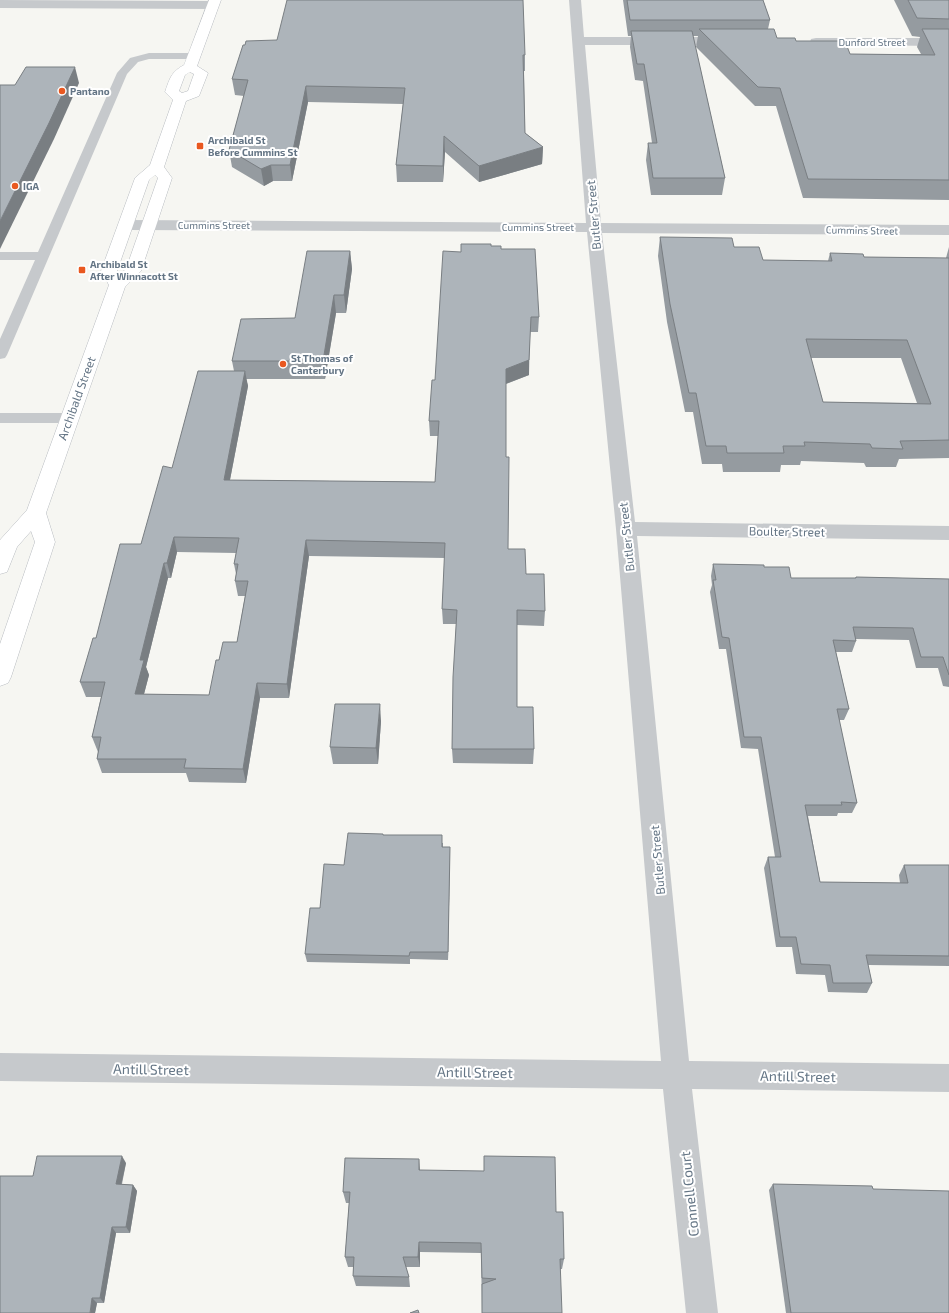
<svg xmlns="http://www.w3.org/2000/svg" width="949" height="1313" viewBox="0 0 949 1313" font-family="'Exo 2',sans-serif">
	<rect width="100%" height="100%" fill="#f6f6f2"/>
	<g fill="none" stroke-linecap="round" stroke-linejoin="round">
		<g stroke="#b8bcc1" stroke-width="1">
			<path id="secondary" d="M 209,0 L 221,0 L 197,66 L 208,73 L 199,96 L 186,101 L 164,167 L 172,178 L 141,271 L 125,287 L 46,513 L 55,542 L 11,677 L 8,683 L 0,686 L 0,644 L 35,542 L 31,531 L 17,547 L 7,572 L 0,574 L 0,540 L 27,510 L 109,285 L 101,271 L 135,178 L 150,165 L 173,100 L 165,92 C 170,78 171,72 184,65 ZM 190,72 L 194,74 L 188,91 L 182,93 L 179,91 L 185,75 ZM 155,175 L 158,178 L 126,269 L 119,275 L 117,271 L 149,180 Z"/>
		</g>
		<g fill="#c6c9cc" fill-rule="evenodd">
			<polygon points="149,53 194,53 199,56 194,59 149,59 138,62 127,74 7,355 5,358 0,359 0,339 35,260 0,260 0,252 38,252 117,73 130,58"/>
			<polygon points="0,413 69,413 74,415 77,418 74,421 69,423 0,423"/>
		</g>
		<g fill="#c6c9cc" fill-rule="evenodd">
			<polygon points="0,0 213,1 217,2 219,5 217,8 213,9 0,8"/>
			<polygon points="569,0 581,0 584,37 727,37 732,38 733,41 732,44 727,45 585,45 601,223 949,225 949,235 602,233 635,522 949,526 949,540 637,536 689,1061 949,1064 949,1092 692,1089 718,1313 686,1313 663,1089 0,1081 0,1053 661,1061 616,529 587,232 127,230 122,228 119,225 122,222 127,220 586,223"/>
			<polygon points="816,38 949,38 949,46 811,45 810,42 811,39"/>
		</g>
		<use href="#secondary" fill="#fff" fill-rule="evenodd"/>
	</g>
	<g fill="#959ba0" fill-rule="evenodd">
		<polygon points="623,0 763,0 770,20 768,29 777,38 796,41 850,54 921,54 917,47 920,37 912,36 894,0 949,0 949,200 803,198 776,106 755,106 696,47 698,36 693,36 725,178 722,195 651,195 646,160 648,143 652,143 643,81 635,80 630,47 631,36 628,36"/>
		<polygon points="525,55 525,71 524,71 525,133 543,147 542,164 479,182 445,152 443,182 397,182 396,165 403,104 308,102 292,181 273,181 264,186 232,167 229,150 244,96 235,95 232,79"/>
		<path d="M 660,237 L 734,247 L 763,260 L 828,261 L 830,253 L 864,257 L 946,258 L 949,247 L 949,458 L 899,459 L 896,467 L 866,467 L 864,463 L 801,461 L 800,465 L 781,465 L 780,472 L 723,472 L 722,464 L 702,464 L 693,412 L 685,412 L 667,322 L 658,256 ZM 811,358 L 901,358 L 917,403 L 823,402 Z"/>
		<path d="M 491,246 L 501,249 L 539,317 L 538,332 L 530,332 L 529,375 L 506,384 L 506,457 L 508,549 L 526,574 L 545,611 L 544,626 L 517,625 L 517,707 L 534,749 L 533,764 L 453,763 L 452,749 L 456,624 L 443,624 L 442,609 L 445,558 L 309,556 L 289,698 L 260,698 L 246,783 L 189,782 L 186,773 L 102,773 L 97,759 L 98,752 L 92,737 L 101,697 L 86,697 L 80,682 L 96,638 L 141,544 L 172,468 L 234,371 L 232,361 L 295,318 L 350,251 L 352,269 L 346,313 L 336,313 L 325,379 L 246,379 L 248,386 L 230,480 L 435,482 L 438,436 L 430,436 L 429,421 L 435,380 L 461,252 ZM 177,552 L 236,553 L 234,564 L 236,574 L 235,581 L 238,596 L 245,596 L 237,642 L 219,660 L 209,695 L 144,694 L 149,675 L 146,667 L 168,578 L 171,578 Z"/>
		<polygon points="713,564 764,567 791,578 855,578 856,577 949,579 949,687 943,686 938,668 916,668 909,640 856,639 856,641 852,652 836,652 849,709 844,720 839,720 857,803 852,813 838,813 837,816 808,816 820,882 900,883 899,875 904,865 949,865 949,968 949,966 868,965 872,983 867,993 828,992 825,975 796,974 792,947 776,947 764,868 768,857 775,857 758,749 741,748 726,649 719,649 710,592 712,585 711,576"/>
		<polygon points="381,721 378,764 333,764 330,747"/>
		<polygon points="383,835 443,843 443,847 450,847 448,960 410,959 410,964 307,962 305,954 344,865"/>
		<polygon points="126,1163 122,1184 133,1185 137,1191 130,1233 116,1233 104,1303 97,1303 95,1313 33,1176"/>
		<polygon points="420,1170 556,1212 564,1259 562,1269 560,1269 482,1313 481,1253 420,1252 420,1267 406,1267 409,1277 410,1287 356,1286 353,1276 353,1267 348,1267 345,1257 349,1203 346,1203 343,1192"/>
		<polygon points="773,1184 873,1189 949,1313 786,1313 769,1190"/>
	</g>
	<g fill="#797e82">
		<polygon points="75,67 79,83 54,139 0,249 0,221"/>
		<polygon points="306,86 308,102 292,181 290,165"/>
		<polygon points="444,136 445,152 443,182 443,166"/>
		<polygon points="543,147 542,164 479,182 479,166"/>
		<polygon points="271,165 273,181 264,186 261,169"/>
		<polygon points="350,251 352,269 346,313 344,295"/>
		<polygon points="334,295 336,313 325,379 323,361"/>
		<polygon points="529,360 529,375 505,384 506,369"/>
		<polygon points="245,371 248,386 227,495 224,480"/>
		<polygon points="174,537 177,552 171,578 167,563"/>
		<polygon points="306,540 309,556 289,698 287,684"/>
		<polygon points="164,563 168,578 146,667 149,675 140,709 135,694 140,660"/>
		<polygon points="257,683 260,698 246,783 243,769"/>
		<polygon points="380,704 381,721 378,764 376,748"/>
		<polygon points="450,847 450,855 448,960 448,952"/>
		<polygon points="122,1156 126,1163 120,1190 116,1184"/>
		<polygon points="419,1159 420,1171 419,1170"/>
		<polygon points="133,1185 137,1191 130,1233 126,1227"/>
		<polygon points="112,1227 116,1233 104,1303 100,1298"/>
		<polygon points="419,1242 420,1252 420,1267 418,1257"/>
		<polygon points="92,1298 97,1303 95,1313 90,1313"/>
	</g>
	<g fill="#adb4ba" stroke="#797e82" fill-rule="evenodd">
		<polygon points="287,0 523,0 525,55 523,55 525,133 543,147 479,166 444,136 443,166 396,165 405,88 306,86 290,165 271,165 261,169 229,150 248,80 232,79 243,45 245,45 246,41 277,40"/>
		<polygon points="627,0 763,0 770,20 630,20"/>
		<polygon points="908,0 949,0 949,19 917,18"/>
		<polygon points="699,29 774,29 777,38 795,38 796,41 845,41 850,54 935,55 922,29 949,29 949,180 808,179 780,88 758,87"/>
		<polygon points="631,31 692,31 725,178 653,178 648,143 657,143 644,64 637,64"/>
		<polygon points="26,67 75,67 49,123 0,221 0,85 15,85"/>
		<path d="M 660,237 L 732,238 L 734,247 L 759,247 L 763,260 L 832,261 L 830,253 L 863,254 L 864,257 L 949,258 L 949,440 L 900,441 L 903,449 L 872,448 L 870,444 L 804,442 L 805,446 L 783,446 L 784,453 L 727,453 L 726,446 L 706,446 L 696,393 L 689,393 L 670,304 ZM 806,339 L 907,340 L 931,404 L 823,402 Z"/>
		<path d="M 461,244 L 491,244 L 491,246 L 501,246 L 501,249 L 535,249 L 539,317 L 531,317 L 529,360 L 506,369 L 506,457 L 509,457 L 508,549 L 525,549 L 526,574 L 544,574 L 545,611 L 517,610 L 517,707 L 533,707 L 534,749 L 452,749 L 453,677 L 457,610 L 442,609 L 445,543 L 306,540 L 287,684 L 257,683 L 243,769 L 184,768 L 186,759 L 97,759 L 101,737 L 92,737 L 105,682 L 80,682 L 93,638 L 96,638 L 120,544 L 141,544 L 163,466 L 172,468 L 198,371 L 245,371 L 224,480 L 435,482 L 439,421 L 429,421 L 432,380 L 435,380 L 443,251 L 461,252 ZM 174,537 L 239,538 L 234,564 L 238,564 L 235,581 L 248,581 L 237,642 L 223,642 L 219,660 L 216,660 L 209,695 L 135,694 L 144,660 L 140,660 L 164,563 L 167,563 Z"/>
		<polygon points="307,251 350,251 344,295 334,295 323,361 232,361 241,319 295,318"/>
		<polygon points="713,564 764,565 764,567 789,567 791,578 856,578 856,577 949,579 949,675 943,657 921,657 913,628 853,627 856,641 833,640 849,709 837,709 857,803 841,802 842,805 805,805 820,882 908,883 904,865 949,865 949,956 866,955 872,983 833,983 830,965 801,964 796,937 780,937 768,857 781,857 761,737 744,737 729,638 722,637 713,580 716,580"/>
		<polygon points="335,704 380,704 376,748 330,747"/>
		<polygon points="348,833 383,834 383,835 442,835 442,847 450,847 448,952 410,952 409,956 305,954 310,908 320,908 324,864 344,865"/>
		<polygon points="37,1156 122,1156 116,1184 133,1185 126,1227 112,1227 100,1298 92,1298 90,1313 0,1313 0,1176 33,1176"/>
		<polygon points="484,1156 555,1157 556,1212 563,1212 564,1259 560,1259 562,1313 482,1313 482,1284 496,1279 482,1278 481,1243 419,1242 418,1257 403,1257 409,1277 353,1276 354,1257 345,1257 350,1192 343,1192 345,1158 419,1159 419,1170 484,1171"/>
		<polygon points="773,1184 872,1186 873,1189 949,1191 949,1313 791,1313"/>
		<polygon points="418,1310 419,1313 410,1313"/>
	</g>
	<g fill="#e95820" stroke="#fff" stroke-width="1.5">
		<circle cx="62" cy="91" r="4"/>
		<rect x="196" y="142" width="8" height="8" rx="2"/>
		<circle cx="15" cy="186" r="4"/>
		<rect x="78" y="266" width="8" height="8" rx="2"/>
		<circle cx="283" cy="364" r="4"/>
	</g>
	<g text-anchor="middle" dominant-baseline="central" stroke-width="4" stroke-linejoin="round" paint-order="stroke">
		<g font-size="10" fill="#647585" stroke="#fff">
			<text x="872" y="42">Dunford Street</text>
			<text x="214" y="225">Cummins Street</text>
			<text x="538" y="227">Cummins Street</text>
			<text transform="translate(862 230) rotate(1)">Cummins Street</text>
		</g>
		<g font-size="10" font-weight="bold" fill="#647585" stroke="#fff" text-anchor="start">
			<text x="70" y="91">Pantano</text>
			<text x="208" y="140">Archibald St<tspan x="208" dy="12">Before Cummins St</tspan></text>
			<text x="23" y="186">IGA</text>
			<text x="90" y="264">Archibald St<tspan x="90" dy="12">After Winnacott St</tspan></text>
			<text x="291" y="358">St Thomas of<tspan x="291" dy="12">Canterbury</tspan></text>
		</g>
		<g font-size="12" fill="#647585" stroke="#fff">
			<text transform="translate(593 215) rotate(-95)">Butler Street</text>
			<text transform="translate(76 398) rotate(-70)">Archibald Street</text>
			<text transform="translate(787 531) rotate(1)">Boulter Street</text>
			<text transform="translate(626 537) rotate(-96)">Butler Street</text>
			<text transform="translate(657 860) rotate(-95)">Butler Street</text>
		</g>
		<g font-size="14" fill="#647585" stroke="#fff">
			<text transform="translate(151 1069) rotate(1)">Antill Street</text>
			<text transform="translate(475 1072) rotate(1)">Antill Street</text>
			<text transform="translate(798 1076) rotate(1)">Antill Street</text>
			<text transform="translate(689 1194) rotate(-96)">Connell Court</text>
		</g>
	</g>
</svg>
